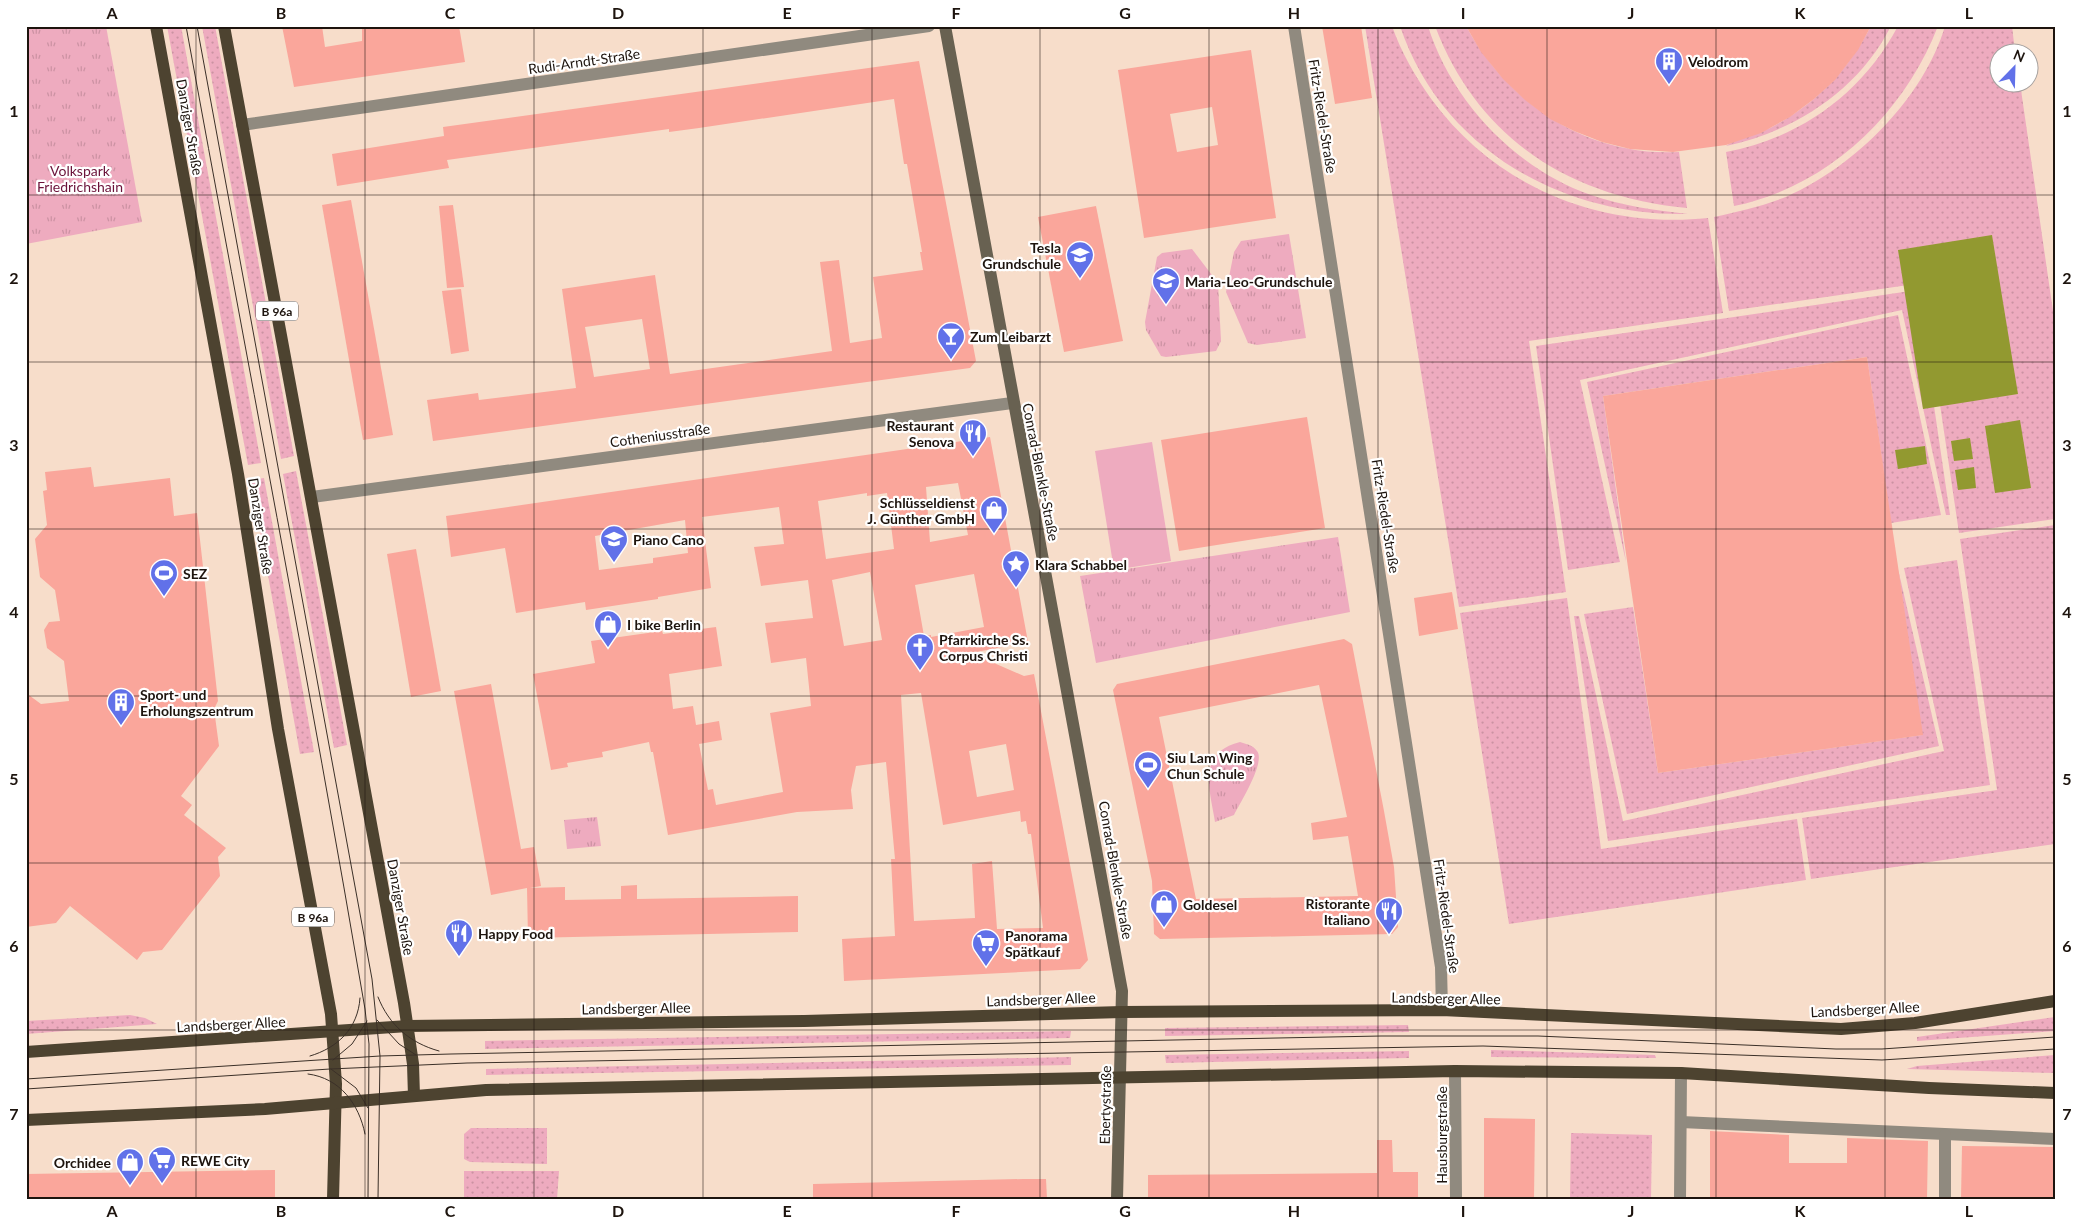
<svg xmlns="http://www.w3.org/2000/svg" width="2081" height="1225" viewBox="0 0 2081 1225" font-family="Lato,sans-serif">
	<defs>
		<pattern id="grass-dots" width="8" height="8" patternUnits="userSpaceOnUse" patternTransform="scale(1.25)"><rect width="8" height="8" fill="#eeabbf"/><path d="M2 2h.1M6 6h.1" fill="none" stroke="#cc92a3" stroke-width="1.8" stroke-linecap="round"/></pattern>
		<pattern id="park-tufts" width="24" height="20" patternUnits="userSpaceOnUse" patternTransform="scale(1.25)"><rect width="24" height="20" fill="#eeabbf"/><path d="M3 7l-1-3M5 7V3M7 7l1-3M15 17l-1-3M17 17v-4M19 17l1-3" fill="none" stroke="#cc92a3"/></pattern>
	</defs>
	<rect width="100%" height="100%" fill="#f7ddca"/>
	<g fill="url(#grass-dots)">
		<polygon points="167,26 181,26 261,463 248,465"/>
		<polygon points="202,26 215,26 294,456 281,459"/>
		<path d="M 1365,26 L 1392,26 C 1401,52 1416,78 1432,100 C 1497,188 1601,229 1708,218 L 1723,313 L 1529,341 L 1566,592 L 1459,607 Z"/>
		<path d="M 1400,26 L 1428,26 C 1451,101 1517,170 1591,195 C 1622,206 1655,210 1688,214 C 1563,217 1441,149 1400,26 Z"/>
		<path d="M 1435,26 L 1466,26 C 1508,104 1588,157 1679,152 L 1687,208 C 1570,197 1478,139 1435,26 Z"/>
		<path d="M 1871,26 L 1891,26 C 1858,91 1795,131 1726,146 C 1734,139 1760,133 1772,127 C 1816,104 1848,70 1871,26 Z"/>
		<path d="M 1898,26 L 1938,26 C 1904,114 1828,187 1734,206 L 1726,152 C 1800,138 1862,94 1898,26 Z"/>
		<path d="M 1945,26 L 2012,26 L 2015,52 L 1998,52 L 1998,82 L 2020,83 L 2055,325 L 2055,519 L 1959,533 L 1922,283 L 1729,311 L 1714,217 C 1739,211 1764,206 1788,196 C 1855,166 1924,98 1945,26 Z"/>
		<polygon points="1917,290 1950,515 1946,515 1902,310 1580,380 1620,562 1568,570 1536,346"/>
		<polygon points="1898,315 1941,515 1891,523 1867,357 1603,396 1626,562 1587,382"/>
		<polygon points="296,471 347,745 334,748 283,474"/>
		<polygon points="264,478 314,752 300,754 251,480"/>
		<polygon points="2055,525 2055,844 1811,879 1802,818 1997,790 1960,539"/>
		<polygon points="1957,560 1990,785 1608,841 1574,616 1579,616 1623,821 1944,751 1904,568"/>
		<polygon points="1898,569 1939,746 1627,814 1584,614 1633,607 1658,773 1922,735"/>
		<polygon points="1567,598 1601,849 1797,819 1806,880 1509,924 1460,613"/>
		<polygon points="130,1015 145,1018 157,1024 26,1034 26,1021"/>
		<polygon points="2055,1017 2055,1031 1917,1041 1917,1037"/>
		<polygon points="1408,1025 1409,1032 1165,1036 1165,1028"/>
		<polygon points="1071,1031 1070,1038 485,1049 485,1041"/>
		<polygon points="1491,1050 1655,1055 1656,1058 1491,1057"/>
		<polygon points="1409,1051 1409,1058 1166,1063 1165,1055"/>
		<polygon points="2055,1055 2055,1073 1907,1069 1917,1066"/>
		<polygon points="1071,1057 1071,1065 486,1075 486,1069"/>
		<polygon points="471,1128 547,1128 547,1164 470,1162 464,1159 464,1134"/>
		<polygon points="1571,1133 1652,1135 1651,1199 1570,1199"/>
		<polygon points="464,1171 559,1171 557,1199 464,1199"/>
	</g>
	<g fill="url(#park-tufts)">
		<polygon points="26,26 106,26 142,222 26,244"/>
		<polygon points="1289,234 1306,338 1257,345 1248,343 1226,292 1234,252 1241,241"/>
		<polygon points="1192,249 1218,283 1221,341 1216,351 1166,357 1161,356 1146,330 1145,322 1157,257 1162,253"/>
		<polygon points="1338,537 1350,612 1096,663 1080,576"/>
		<path d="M 1240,742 C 1246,744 1253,745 1257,751 C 1266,762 1240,803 1234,815 L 1215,822 C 1210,790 1196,753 1240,742 Z"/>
		<polygon points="597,817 601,846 567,849 564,820"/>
	</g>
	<polygon fill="#eeabbf" points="1152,442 1171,561 1114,570 1095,451"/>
	<g fill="#929930">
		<polygon points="1992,235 2018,394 1923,409 1898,250"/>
		<polygon points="2020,420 2031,488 1995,493 1985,426"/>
		<polygon points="1970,438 1973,459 1954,461 1951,441"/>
		<polygon points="1925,446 1927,464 1898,469 1895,450"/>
		<polygon points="1974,467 1976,488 1958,490 1955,470"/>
	</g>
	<g fill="#faa69b" fill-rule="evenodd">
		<polygon points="282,26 322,26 325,47 362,41 362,26 459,26 465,62 294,87"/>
		<polygon points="1322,26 1361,26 1372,98 1335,104"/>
		<polygon points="1466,26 1871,26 1858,50 1835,80 1814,99 1790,117 1761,133 1726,145 1673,152 1630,149 1602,142 1574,131 1550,119 1525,100 1503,79 1481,52"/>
		<path d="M 1251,50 L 1276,218 L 1144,238 L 1118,70 ZM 1212,107 L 1218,145 L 1177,152 L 1170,114 Z"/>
		<path d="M 919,61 L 976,361 L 970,368 L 433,441 L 427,400 L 478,393 L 479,400 L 576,388 L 562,289 L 655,275 L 670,374 L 832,351 L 820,262 L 839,260 L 850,343 L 882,338 L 873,277 L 923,270 L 920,252 L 922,252 L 907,164 L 904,164 L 894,99 L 699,128 L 669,132 L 669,129 L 447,160 L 449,168 L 337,186 L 332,154 L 444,136 L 443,127 ZM 642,319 L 650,369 L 594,377 L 585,327 Z"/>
		<polygon points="351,200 393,435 363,440 322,205"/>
		<polygon points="453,205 464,287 447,288 439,206"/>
		<polygon points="1096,206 1123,341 1064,352 1038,217"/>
		<polygon points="461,289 469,351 451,354 442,291"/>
		<polygon points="1867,357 1923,735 1658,773 1603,396"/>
		<polygon points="1307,417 1325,528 1179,551 1161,440"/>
		<path d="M 990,437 L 1028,642 L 971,653 L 1024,676 L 1034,674 L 1088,960 L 1080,969 L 844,981 L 842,939 L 895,936 L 891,859 L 895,859 L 886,762 L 856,766 L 851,790 L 853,809 L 797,812 L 668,835 L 653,752 L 651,752 L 649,742 L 602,752 L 603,757 L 567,763 L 568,767 L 551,770 L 533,674 L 595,663 L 591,641 L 662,631 L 663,634 L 716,627 L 722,666 L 669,674 L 673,709 L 693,706 L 696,725 L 719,721 L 722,740 L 699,744 L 708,790 L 713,789 L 716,805 L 783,792 L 770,713 L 811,706 L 806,658 L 771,663 L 765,623 L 813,618 L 808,580 L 761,586 L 754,547 L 784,544 L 779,507 L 702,517 L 711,588 L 658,597 L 658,599 L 586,610 L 585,602 L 516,613 L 505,548 L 451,557 L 446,516 ZM 958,483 L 968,535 L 930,542 L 926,487 ZM 867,493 L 867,496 L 887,493 L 894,549 L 826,559 L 818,501 ZM 685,520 L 688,553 L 653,558 L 653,563 L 599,570 L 595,536 ZM 870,572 L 882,640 L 844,646 L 832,580 ZM 974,574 L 984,627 L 931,637 L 931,635 L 924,636 L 915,585 ZM 921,693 L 943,825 L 1020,811 L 1021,822 L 1026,821 L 1028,834 L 1031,834 L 1043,928 L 997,929 L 992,861 L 972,864 L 975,918 L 914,921 L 901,695 ZM 1006,744 L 1014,790 L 977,797 L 969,751 Z"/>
		<polygon points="91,467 94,487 170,478 174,516 197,513 218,701 214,709 219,746 181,796 192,805 184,815 226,848 218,857 220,876 162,950 143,952 137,960 70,906 56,923 26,927 26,693 41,704 69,701 64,661 47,648 44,630 49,622 60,621 55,590 40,577 35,539 47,525 43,491 47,490 45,472"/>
		<polygon points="416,549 441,691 411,697 387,554"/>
		<polygon points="1452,592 1458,629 1419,636 1414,598"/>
		<path d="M 1344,639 L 1352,644 L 1384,811 L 1394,867 L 1398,927 L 1392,934 L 1160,939 L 1154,934 L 1152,881 L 1113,690 L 1117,684 ZM 1319,685 L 1347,817 L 1311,823 L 1313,840 L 1348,836 L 1358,896 L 1196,899 L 1159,717 Z"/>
		<polygon points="491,684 521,849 534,847 541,886 530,888 565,887 565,900 621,899 621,886 637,885 637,899 798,896 798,932 528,938 527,888 491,895 454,691"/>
		<polygon points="1484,1118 1535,1119 1534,1199 1484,1199"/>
		<polygon points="1710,1131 1789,1135 1789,1163 1847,1163 1847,1138 1928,1141 1927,1199 1710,1199"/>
		<polygon points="1377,1140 1392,1140 1393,1172 1418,1172 1418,1199 1148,1199 1148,1175 1377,1173"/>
		<polygon points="1962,1146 2055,1147 2055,1199 1961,1199"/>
		<polygon points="275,1170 275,1199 26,1199 26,1174"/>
		<polygon points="1023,1179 1046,1179 1047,1199 813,1199 813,1184"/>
	</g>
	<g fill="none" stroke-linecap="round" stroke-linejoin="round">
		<g stroke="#908a7f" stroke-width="12">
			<polyline points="1294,26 1441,967 1442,1010"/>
			<polyline points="242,125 929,26"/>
			<polyline points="312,497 1012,403"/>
			<polyline points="1455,1071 1456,1199"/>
			<polyline points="1681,1122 2055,1139"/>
			<polyline points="1680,1199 1681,1073"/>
			<polyline points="1945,1199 1945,1135"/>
		</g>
		<polyline stroke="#686151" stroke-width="12" points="945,26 1122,991 1117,1199"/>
		<g stroke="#4d4330" stroke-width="12">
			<polyline points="156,26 238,474 278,729 331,1014 336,1084 333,1199"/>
			<polyline points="224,26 404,1003 413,1064 414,1096"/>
			<polyline points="26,1052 408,1026 804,1021 1122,1012 1442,1010 1841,1029 1915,1023 2055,1001"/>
			<polyline points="26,1120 265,1109 486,1090 1455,1071 1681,1073 1929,1088 2055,1093"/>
		</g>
		<g stroke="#3b3028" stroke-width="1">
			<path d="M 186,26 C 246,354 309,681 365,1009 L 369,1044 L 368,1199"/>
			<polyline points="197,26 372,979 380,1056 378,1199"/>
			<path d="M 378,997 C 389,1025 410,1043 439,1051"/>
			<polyline points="377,1020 399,1044 416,1055"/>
			<path d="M 310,1056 C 337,1048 358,1029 360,998"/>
			<polyline points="333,1060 352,1044 367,1021"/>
			<polyline points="331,1069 356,1088 368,1108"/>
			<path d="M 308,1074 C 340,1078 359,1104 365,1134"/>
			<polyline points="26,1079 380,1056 451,1054 1381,1036 1538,1036 1836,1049 1882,1049 2055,1037"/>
			<polyline points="26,1089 330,1069 467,1063 1483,1046 1882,1060 2055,1049"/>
		</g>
	</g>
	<path fill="none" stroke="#1d140e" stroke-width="1" stroke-opacity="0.55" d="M 196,26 L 196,1199M 365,26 L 365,1199M 534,26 L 534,1199M 703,26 L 703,1199M 872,26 L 872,1199M 1040,26 L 1040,1199M 1209,26 L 1209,1199M 1378,26 L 1378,1199M 1547,26 L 1547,1199M 1716,26 L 1716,1199M 1885,26 L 1885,1199M 26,195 L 2055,195M 26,362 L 2055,362M 26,529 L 2055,529M 26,696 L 2055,696M 26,863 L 2055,863M 26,1030 L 2055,1030"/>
	<defs>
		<g id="building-pin" transform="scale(1.4375)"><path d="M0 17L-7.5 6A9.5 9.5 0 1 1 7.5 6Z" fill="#6171e9" stroke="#fff"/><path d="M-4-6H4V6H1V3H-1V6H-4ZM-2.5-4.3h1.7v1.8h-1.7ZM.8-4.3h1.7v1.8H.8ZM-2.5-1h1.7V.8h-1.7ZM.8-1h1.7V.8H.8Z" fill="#fff"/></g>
		<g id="school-pin" transform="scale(1.4375)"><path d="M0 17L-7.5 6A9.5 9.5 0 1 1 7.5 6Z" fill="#6171e9" stroke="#fff"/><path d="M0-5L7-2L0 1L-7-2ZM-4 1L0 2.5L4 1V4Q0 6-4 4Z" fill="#fff"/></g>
		<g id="bar-pin" transform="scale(1.4375)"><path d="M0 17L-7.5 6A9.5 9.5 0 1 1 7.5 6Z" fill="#6171e9" stroke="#fff"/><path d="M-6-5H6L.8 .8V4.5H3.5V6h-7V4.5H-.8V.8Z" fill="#fff"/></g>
		<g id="restaurant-pin" transform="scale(1.4375)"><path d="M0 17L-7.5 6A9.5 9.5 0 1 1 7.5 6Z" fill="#6171e9" stroke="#fff"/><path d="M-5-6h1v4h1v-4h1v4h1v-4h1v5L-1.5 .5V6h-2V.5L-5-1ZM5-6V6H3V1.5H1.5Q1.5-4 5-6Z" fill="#fff"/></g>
		<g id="shop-pin" transform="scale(1.4375)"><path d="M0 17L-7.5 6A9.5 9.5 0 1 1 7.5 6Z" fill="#6171e9" stroke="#fff"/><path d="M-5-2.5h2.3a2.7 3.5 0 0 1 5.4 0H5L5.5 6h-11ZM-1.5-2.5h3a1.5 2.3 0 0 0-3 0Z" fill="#fff"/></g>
		<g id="sight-pin" transform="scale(1.4375)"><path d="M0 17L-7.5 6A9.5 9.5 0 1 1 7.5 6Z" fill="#6171e9" stroke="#fff"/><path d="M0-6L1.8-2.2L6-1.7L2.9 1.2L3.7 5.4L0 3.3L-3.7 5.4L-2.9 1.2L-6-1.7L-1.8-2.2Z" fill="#fff"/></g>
		<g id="stadium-pin" transform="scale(1.4375)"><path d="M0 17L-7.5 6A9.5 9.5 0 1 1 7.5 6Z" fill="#6171e9" stroke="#fff"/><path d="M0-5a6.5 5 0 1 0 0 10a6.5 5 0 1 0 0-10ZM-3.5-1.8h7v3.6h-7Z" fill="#fff"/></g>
		<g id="church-pin" transform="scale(1.4375)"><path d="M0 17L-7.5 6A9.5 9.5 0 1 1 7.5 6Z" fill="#6171e9" stroke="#fff"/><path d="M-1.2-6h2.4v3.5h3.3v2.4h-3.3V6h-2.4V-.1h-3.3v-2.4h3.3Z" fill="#fff"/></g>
		<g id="supermarket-pin" transform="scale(1.4375)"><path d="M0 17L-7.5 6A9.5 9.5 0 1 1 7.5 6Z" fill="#6171e9" stroke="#fff"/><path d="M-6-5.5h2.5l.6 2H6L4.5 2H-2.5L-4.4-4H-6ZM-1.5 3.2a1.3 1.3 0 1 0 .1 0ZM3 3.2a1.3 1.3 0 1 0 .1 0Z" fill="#fff"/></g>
	</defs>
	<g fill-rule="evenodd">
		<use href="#building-pin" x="1669" y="61"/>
		<use href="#school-pin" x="1080" y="255"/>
		<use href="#school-pin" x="1166" y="281"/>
		<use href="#bar-pin" x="951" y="336"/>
		<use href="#restaurant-pin" x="973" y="433"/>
		<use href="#shop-pin" x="994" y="510"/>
		<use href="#school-pin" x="614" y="539"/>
		<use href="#sight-pin" x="1016" y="564"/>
		<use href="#stadium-pin" x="164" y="573"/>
		<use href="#shop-pin" x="608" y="624"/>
		<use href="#church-pin" x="920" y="647"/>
		<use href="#building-pin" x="121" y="702"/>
		<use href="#stadium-pin" x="1148" y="765"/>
		<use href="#shop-pin" x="1164" y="904"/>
		<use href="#restaurant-pin" x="1389" y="911"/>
		<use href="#restaurant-pin" x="459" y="933"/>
		<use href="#supermarket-pin" x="986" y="943"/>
		<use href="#supermarket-pin" x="162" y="1160"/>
		<use href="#shop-pin" x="130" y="1162"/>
	</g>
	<g text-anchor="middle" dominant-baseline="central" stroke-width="4.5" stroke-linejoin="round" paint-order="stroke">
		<g fill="#fff" stroke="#615a56" stroke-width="1">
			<rect x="256" y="301.5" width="42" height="19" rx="4"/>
			<rect x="292" y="907.5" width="42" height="19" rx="4"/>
		</g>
		<g font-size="12" font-weight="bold" fill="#1d140e">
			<text x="277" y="311">B 96a</text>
			<text x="313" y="917">B 96a</text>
		</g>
		<g font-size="14" fill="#1d140e" stroke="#fff">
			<text transform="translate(584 61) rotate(-8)">Rudi-Arndt-Straße</text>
			<text transform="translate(1323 116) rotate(81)">Fritz-Riedel-Straße</text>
			<text transform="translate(190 127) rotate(80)">Danziger Straße</text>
			<text transform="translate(660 435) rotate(-8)">Cotheniusstraße</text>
			<text transform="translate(1041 472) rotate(79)">Conrad-Blenkle-Straße</text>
			<text transform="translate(1386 516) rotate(81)">Fritz-Riedel-Straße</text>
			<text transform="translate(261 526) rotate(81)">Danziger Straße</text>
			<text transform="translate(1116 870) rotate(80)">Conrad-Blenkle-Straße</text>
			<text transform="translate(401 907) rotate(80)">Danziger Straße</text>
			<text transform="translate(1447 916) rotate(82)">Fritz-Riedel-Straße</text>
			<text transform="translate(1446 998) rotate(1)">Landsberger Allee</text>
			<text transform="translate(1041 999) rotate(-2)">Landsberger Allee</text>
			<text transform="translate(636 1008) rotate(-1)">Landsberger Allee</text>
			<text transform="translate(1865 1009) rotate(-3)">Landsberger Allee</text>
			<text transform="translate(231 1024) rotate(-3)">Landsberger Allee</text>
			<text transform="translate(1105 1105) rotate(-89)">Ebertystraße</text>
			<text transform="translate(1441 1135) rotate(-90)">Hausburgstraße</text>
		</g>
		<g font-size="14" font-weight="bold" fill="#1d140e" stroke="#fff" text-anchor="start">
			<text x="1688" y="61">Velodrom</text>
			<text x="1061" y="247" text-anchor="end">Tesla<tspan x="1061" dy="16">Grundschule</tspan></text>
			<text x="1185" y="281">Maria-Leo-Grundschule</text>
			<text x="970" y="336">Zum Leibarzt</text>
			<text x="954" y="425" text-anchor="end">Restaurant<tspan x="954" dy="16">Senova</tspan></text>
			<text x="975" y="502" text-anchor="end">Schlüsseldienst<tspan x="975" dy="16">J. Günther GmbH</tspan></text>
			<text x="633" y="539">Piano Cano</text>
			<text x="1035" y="564">Klara Schabbel</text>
			<text x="183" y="573">SEZ</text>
			<text x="627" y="624">I bike Berlin</text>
			<text x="939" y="639">Pfarrkirche Ss.<tspan x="939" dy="16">Corpus Christi</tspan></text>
			<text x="140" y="694">Sport- und<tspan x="140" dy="16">Erholungszentrum</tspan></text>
			<text x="1167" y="757">Siu Lam Wing<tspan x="1167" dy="16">Chun Schule</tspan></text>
			<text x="1370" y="903" text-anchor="end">Ristorante<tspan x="1370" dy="16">Italiano</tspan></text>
			<text x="1183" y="904">Goldesel</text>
			<text x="478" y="933">Happy Food</text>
			<text x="1005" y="935">Panorama<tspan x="1005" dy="16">Spätkauf</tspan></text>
			<text x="181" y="1160">REWE City</text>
			<text x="111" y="1162" text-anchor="end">Orchidee</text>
		</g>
		<g font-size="14" fill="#6b133a" stroke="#fff">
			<text x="80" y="170">Volkspark<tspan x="80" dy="16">Friedrichshain</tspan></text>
		</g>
	</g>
	<rect width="2081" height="1225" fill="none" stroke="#ffffff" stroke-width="55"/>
	<g transform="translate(2014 68) rotate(23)"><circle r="24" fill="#ffffff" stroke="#a5a19f"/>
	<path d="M0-4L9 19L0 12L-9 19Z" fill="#6171e9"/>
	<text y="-8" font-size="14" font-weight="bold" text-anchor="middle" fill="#1d140e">N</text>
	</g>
	<rect x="28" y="28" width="2026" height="1170" fill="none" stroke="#1d140e" stroke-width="2"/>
	<g font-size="16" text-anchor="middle" font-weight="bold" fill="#1d140e">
		<text x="112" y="19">A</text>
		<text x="281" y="19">B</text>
		<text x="450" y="19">C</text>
		<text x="618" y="19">D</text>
		<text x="787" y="19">E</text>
		<text x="956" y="19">F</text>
		<text x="1125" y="19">G</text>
		<text x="1294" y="19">H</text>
		<text x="1463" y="19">I</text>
		<text x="1631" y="19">J</text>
		<text x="1800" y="19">K</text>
		<text x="1969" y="19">L</text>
		<text x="14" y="117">1</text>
		<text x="2067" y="117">1</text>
		<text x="14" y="284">2</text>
		<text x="2067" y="284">2</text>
		<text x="14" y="451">3</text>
		<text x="2067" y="451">3</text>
		<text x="14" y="618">4</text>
		<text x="2067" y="618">4</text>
		<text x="14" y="785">5</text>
		<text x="2067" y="785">5</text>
		<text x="14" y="952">6</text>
		<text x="2067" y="952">6</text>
		<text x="14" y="1120">7</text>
		<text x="2067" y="1120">7</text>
		<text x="112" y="1217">A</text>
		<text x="281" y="1217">B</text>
		<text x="450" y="1217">C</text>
		<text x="618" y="1217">D</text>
		<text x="787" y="1217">E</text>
		<text x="956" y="1217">F</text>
		<text x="1125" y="1217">G</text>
		<text x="1294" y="1217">H</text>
		<text x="1463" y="1217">I</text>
		<text x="1631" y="1217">J</text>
		<text x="1800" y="1217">K</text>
		<text x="1969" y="1217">L</text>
	</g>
</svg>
